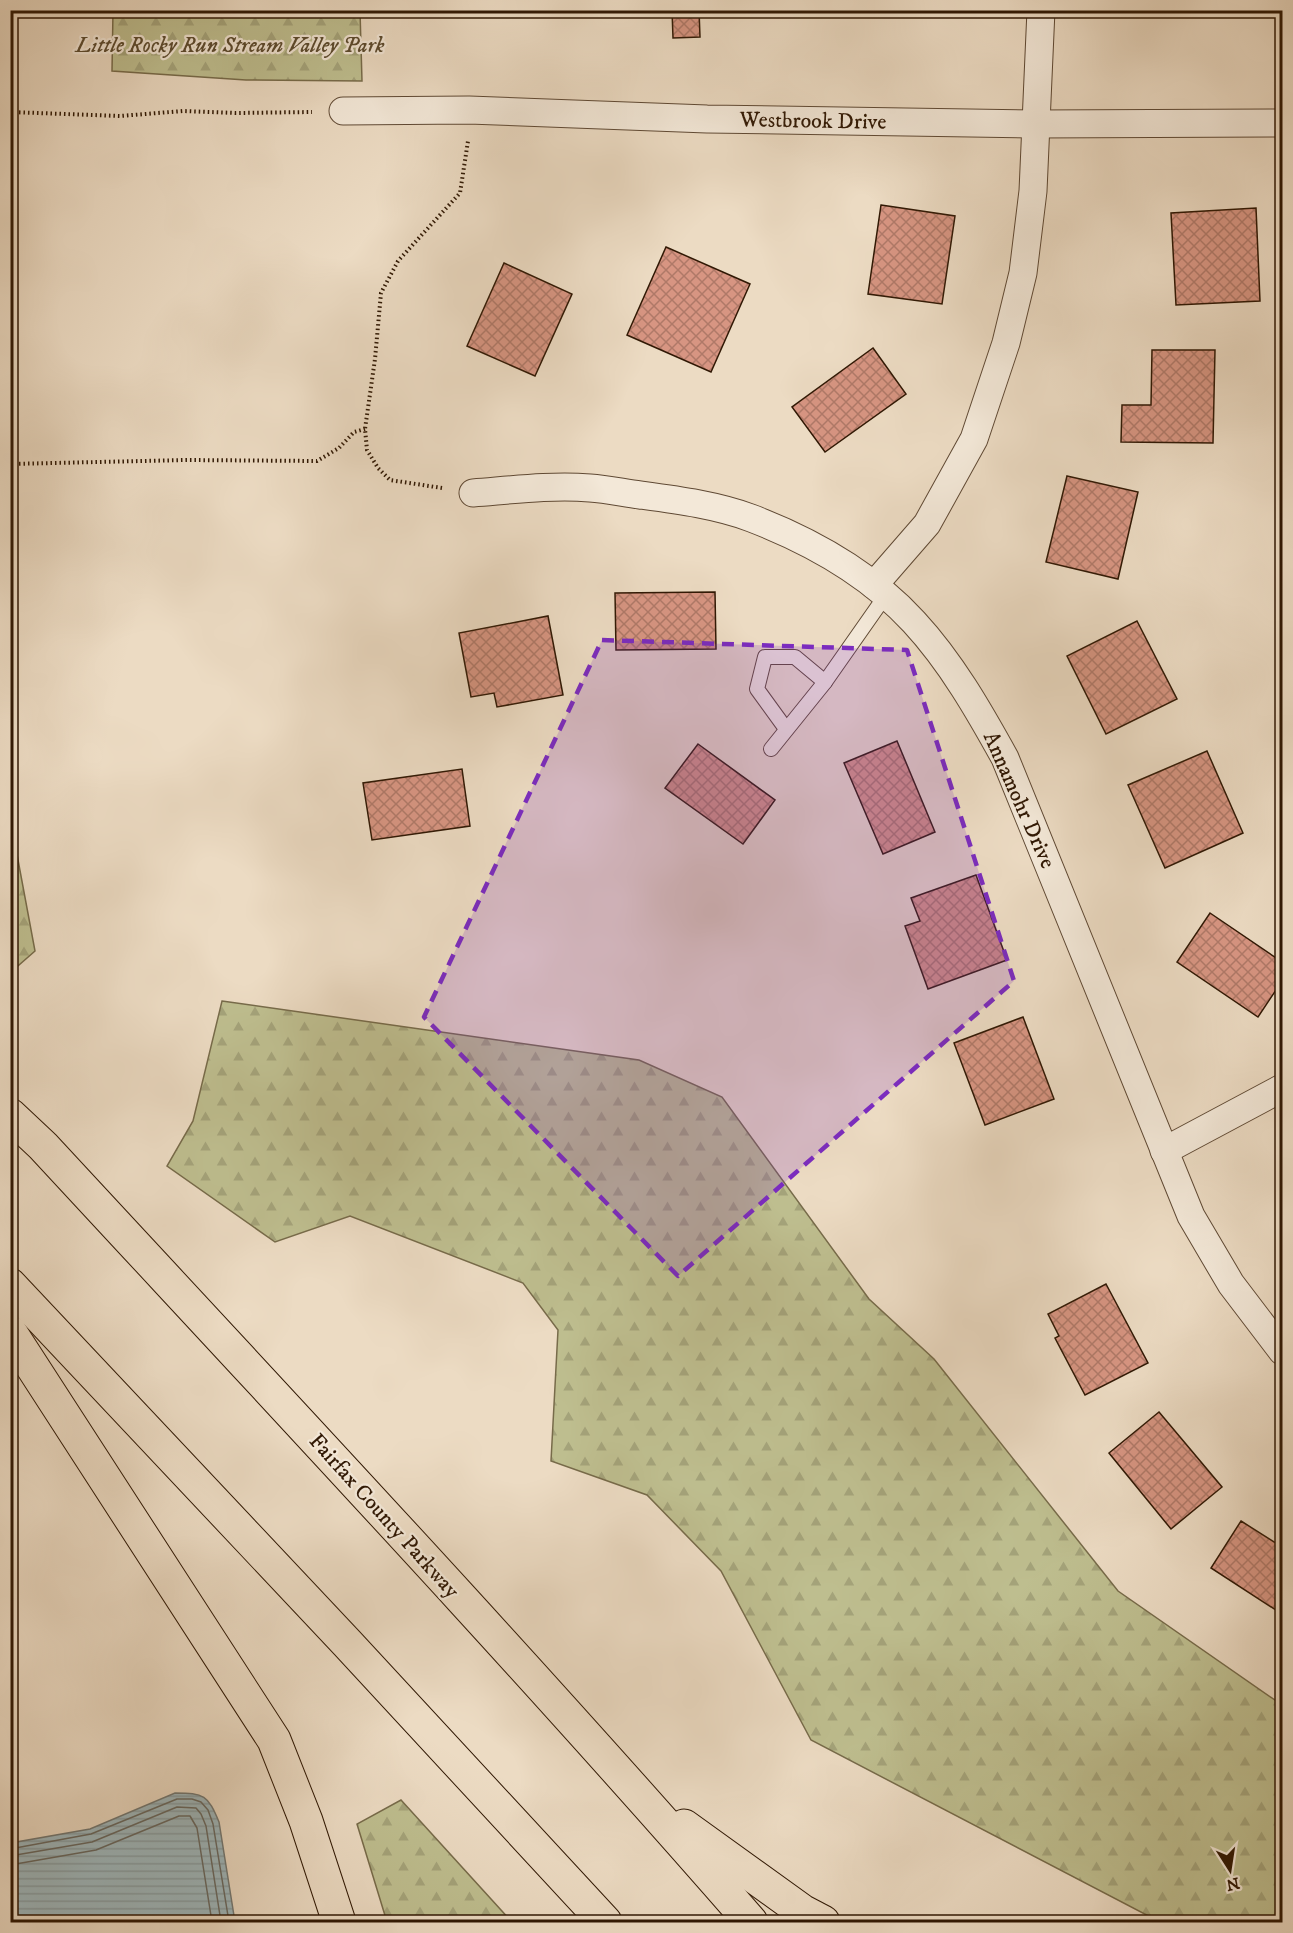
<svg xmlns="http://www.w3.org/2000/svg" width="1293" height="1933" viewBox="0 0 1293 1933" font-family="'IM FELL DW Pica',serif">
	<defs>
		<pattern id="forest-firs" width="22" height="20" patternUnits="userSpaceOnUse" patternTransform="scale(1.5)"><rect width="22" height="20" fill="#bebe8f"/><path d="M5 1l3.5 6h-7zM16 11l3.5 6h-7z" fill="#a4a37a"/></pattern>
		<pattern id="water-rules" width="6" height="5" patternUnits="userSpaceOnUse" patternTransform="scale(1.5)"><rect width="6" height="5" fill="#9eb8be"/><path d="M0 2.5h6" fill="none" stroke="#889da2"/></pattern>
		<pattern id="building-cross-hatch" width="8" height="8" patternUnits="userSpaceOnUse" patternTransform="scale(1.5)"><rect width="8" height="8" fill="#d79582"/><path d="M0 0l8 8M0 8l8-8" fill="none" stroke="#af7968"/></pattern>
	</defs>
	<rect width="100%" height="100%" fill="#ecdbc3"/>
	<filter id="stains"><feTurbulence type="fractalNoise" baseFrequency=".00333" numOctaves="4"/><feColorMatrix values="0 0 0 0 .2 0 0 0 0 .09 0 0 0 0 .02 0 0 0 .5 -.17"/></filter>
	<radialGradient id="worn" r=".72"><stop offset=".6" stop-color="#630" stop-opacity="0"/><stop offset="1" stop-color="#630" stop-opacity=".3"/></radialGradient>
	<g fill="url(#forest-firs)" stroke="#776b4a" stroke-width="1.5">
		<polygon points="113,11 360,11 362,81 246,80 112,71"/>
		<polygon points="10,817 35,951 11,972 10,972"/>
		<polygon points="222,1001 639,1060 722,1097 869,1299 934,1359 1118,1591 1282,1705 1282,1922 1160,1922 811,1740 721,1571 647,1495 551,1461 558,1330 523,1283 350,1216 275,1242 167,1166 193,1121"/>
		<polygon points="401,1800 512,1922 387,1922 357,1824"/>
	</g>
	<path fill="url(#water-rules)" stroke="#727874" stroke-width="1.5" d="M 175,1793 C 204,1793 208,1795 219,1822 L 235,1922 L 11,1922 L 11,1843 L 90,1829 Z"/>
	<g fill="none" stroke-linecap="round" stroke-linejoin="round">
		<g stroke="#676861" stroke-width="1.5">
			<polyline points="10,1849 91,1834 177,1799 192,1799 201,1802 208,1810 213,1824 229,1922"/>
			<polyline points="10,1856 92,1842 177,1807 196,1808 201,1814 206,1826 221,1922"/>
			<polyline points="10,1865 96,1850 179,1816 190,1816 197,1828 212,1922"/>
		</g>
	</g>
	<g fill="url(#building-cross-hatch)" stroke="#301804" stroke-width="1.5">
		<polygon points="672,10 699,10 700,37 673,38"/>
		<polygon points="881,205 955,216 942,304 868,294"/>
		<polygon points="1256,208 1260,301 1176,305 1171,213"/>
		<polygon points="666,247 750,284 711,372 627,335"/>
		<polygon points="504,263 572,294 535,376 467,346"/>
		<polygon points="873,348 906,394 825,452 792,407"/>
		<polygon points="1152,350 1215,350 1213,443 1121,442 1122,405 1151,405"/>
		<polygon points="1067,476 1138,492 1118,579 1046,562"/>
		<polygon points="715,592 716,649 616,650 615,593"/>
		<polygon points="548,616 563,695 497,707 494,693 471,697 459,633"/>
		<polygon points="1137,621 1177,699 1106,734 1067,656"/>
		<polygon points="897,741 935,832 883,854 844,763"/>
		<polygon points="698,744 775,800 743,844 665,788"/>
		<polygon points="1207,751 1243,833 1165,868 1128,785"/>
		<polygon points="462,769 470,826 372,840 363,783"/>
		<polygon points="976,875 1007,960 928,989 905,926 920,921 911,898"/>
		<polygon points="1210,913 1282,962 1282,981 1258,1017 1177,962"/>
		<polygon points="1023,1017 1054,1099 985,1125 954,1043"/>
		<polygon points="1106,1284 1148,1363 1085,1395 1055,1338 1059,1336 1048,1314"/>
		<polygon points="1159,1412 1222,1487 1171,1529 1109,1453"/>
		<polygon points="1241,1521 1282,1547 1282,1614 1211,1568"/>
	</g>
	<g fill="none" stroke-linecap="round" stroke-linejoin="round">
		<g stroke="#5f4934" stroke-width="16">
			<g id="service">
				<polyline points="786,729 757,689 765,657 795,657 825,682"/>
				<polyline points="771,749 825,682 886,595"/>
			</g>
		</g>
		<g stroke="#5f4934" stroke-width="29">
			<g id="minor">
				<polyline points="343,111 469,110 707,119 1035,124 1282,123"/>
				<path d="M 473,493 C 512,490 551,485 590,488 C 607,489 624,493 640,495 C 677,500 716,505 751,518 C 811,541 871,575 914,622 C 951,662 979,711 1005,758 L 1191,1216 L 1231,1284 L 1282,1351"/>
				<polyline points="874,585 927,524 974,439 1006,343 1023,273 1033,191 1041,10"/>
				<polyline points="1164,1151 1282,1088"/>
			</g>
		</g>
		<g stroke="#301804" stroke-width="35">
			<g id="motorway">
				<path d="M 10,1115 L 43,1146 C 281,1403 521,1658 751,1922"/>
				<polyline points="10,1285 347,1643 605,1922"/>
				<polyline points="10,1332 274,1740 306,1821 339,1922"/>
				<polyline points="684,1826 802,1911 823,1922"/>
			</g>
		</g>
		<g stroke="#301804" stroke-width="4" stroke-dasharray="1.5 3" stroke-linecap="butt">
			<polyline points="10,112 120,116 183,111 236,113 312,112"/>
			<polyline points="10,464 186,460 317,461 339,448 354,432 365,429"/>
			<polyline points="442,488 390,480 378,468 367,450 365,429 375,359 381,293 398,261 460,193 468,141"/>
		</g>
		<use href="#service" stroke="#f3e8d8" stroke-width="14"/>
		<use href="#minor" stroke="#f3e8d8" stroke-width="27"/>
		<use href="#motorway" stroke="#ecdbc3" stroke-width="33"/>
	</g>
	<path fill="#7b2cbf" fill-opacity="0.2" stroke="#7b2cbf" stroke-width="4.5" stroke-dasharray="12 8" stroke-linejoin="round" d="M 602,640 L 907,650 L 1014,981 L 678,1276 L 424,1017 Z"/>
	<g text-anchor="middle" dominant-baseline="central" stroke-width="4.5" stroke-linejoin="round" paint-order="stroke">
		<g font-size="22" font-style="italic" fill="#5b4a2e" stroke="#f3e8d8">
			<text x="230" y="45">Little Rocky Run Stream Valley Park</text>
		</g>
		<g font-size="22" fill="#301804" stroke="#f3e8d8">
			<text transform="translate(813 121) rotate(1)">Westbrook Drive</text>
			<text transform="translate(1019 800) rotate(66)">Annamohr Drive</text>
			<text transform="translate(384 1516) rotate(48)">Fairfax County Parkway</text>
		</g>
	</g>
	<rect width="1293" height="1933" fill="none" stroke="#ecdbc3" stroke-width="36"/>
	<rect x="12" y="12" width="1269" height="1909" fill="none" stroke="#301804" stroke-width="3"/>
	<rect x="18" y="18" width="1257" height="1897" fill="none" stroke="#301804" stroke-width="1.5"/>
	<g transform="translate(1230 1870) rotate(168)" stroke="#f3e8d8" stroke-width="4.5" paint-order="stroke">
	<path d="M0-4.5L10 22L0 15L-10 22Z" fill="#301804"/>
	<text y="-9" font-size="16" font-weight="bold" text-anchor="middle" fill="#301804">N</text>
	</g>
	<rect width="100%" height="100%" filter="url(#stains)"/>
	<rect width="100%" height="100%" fill="url(#worn)"/>
</svg>
